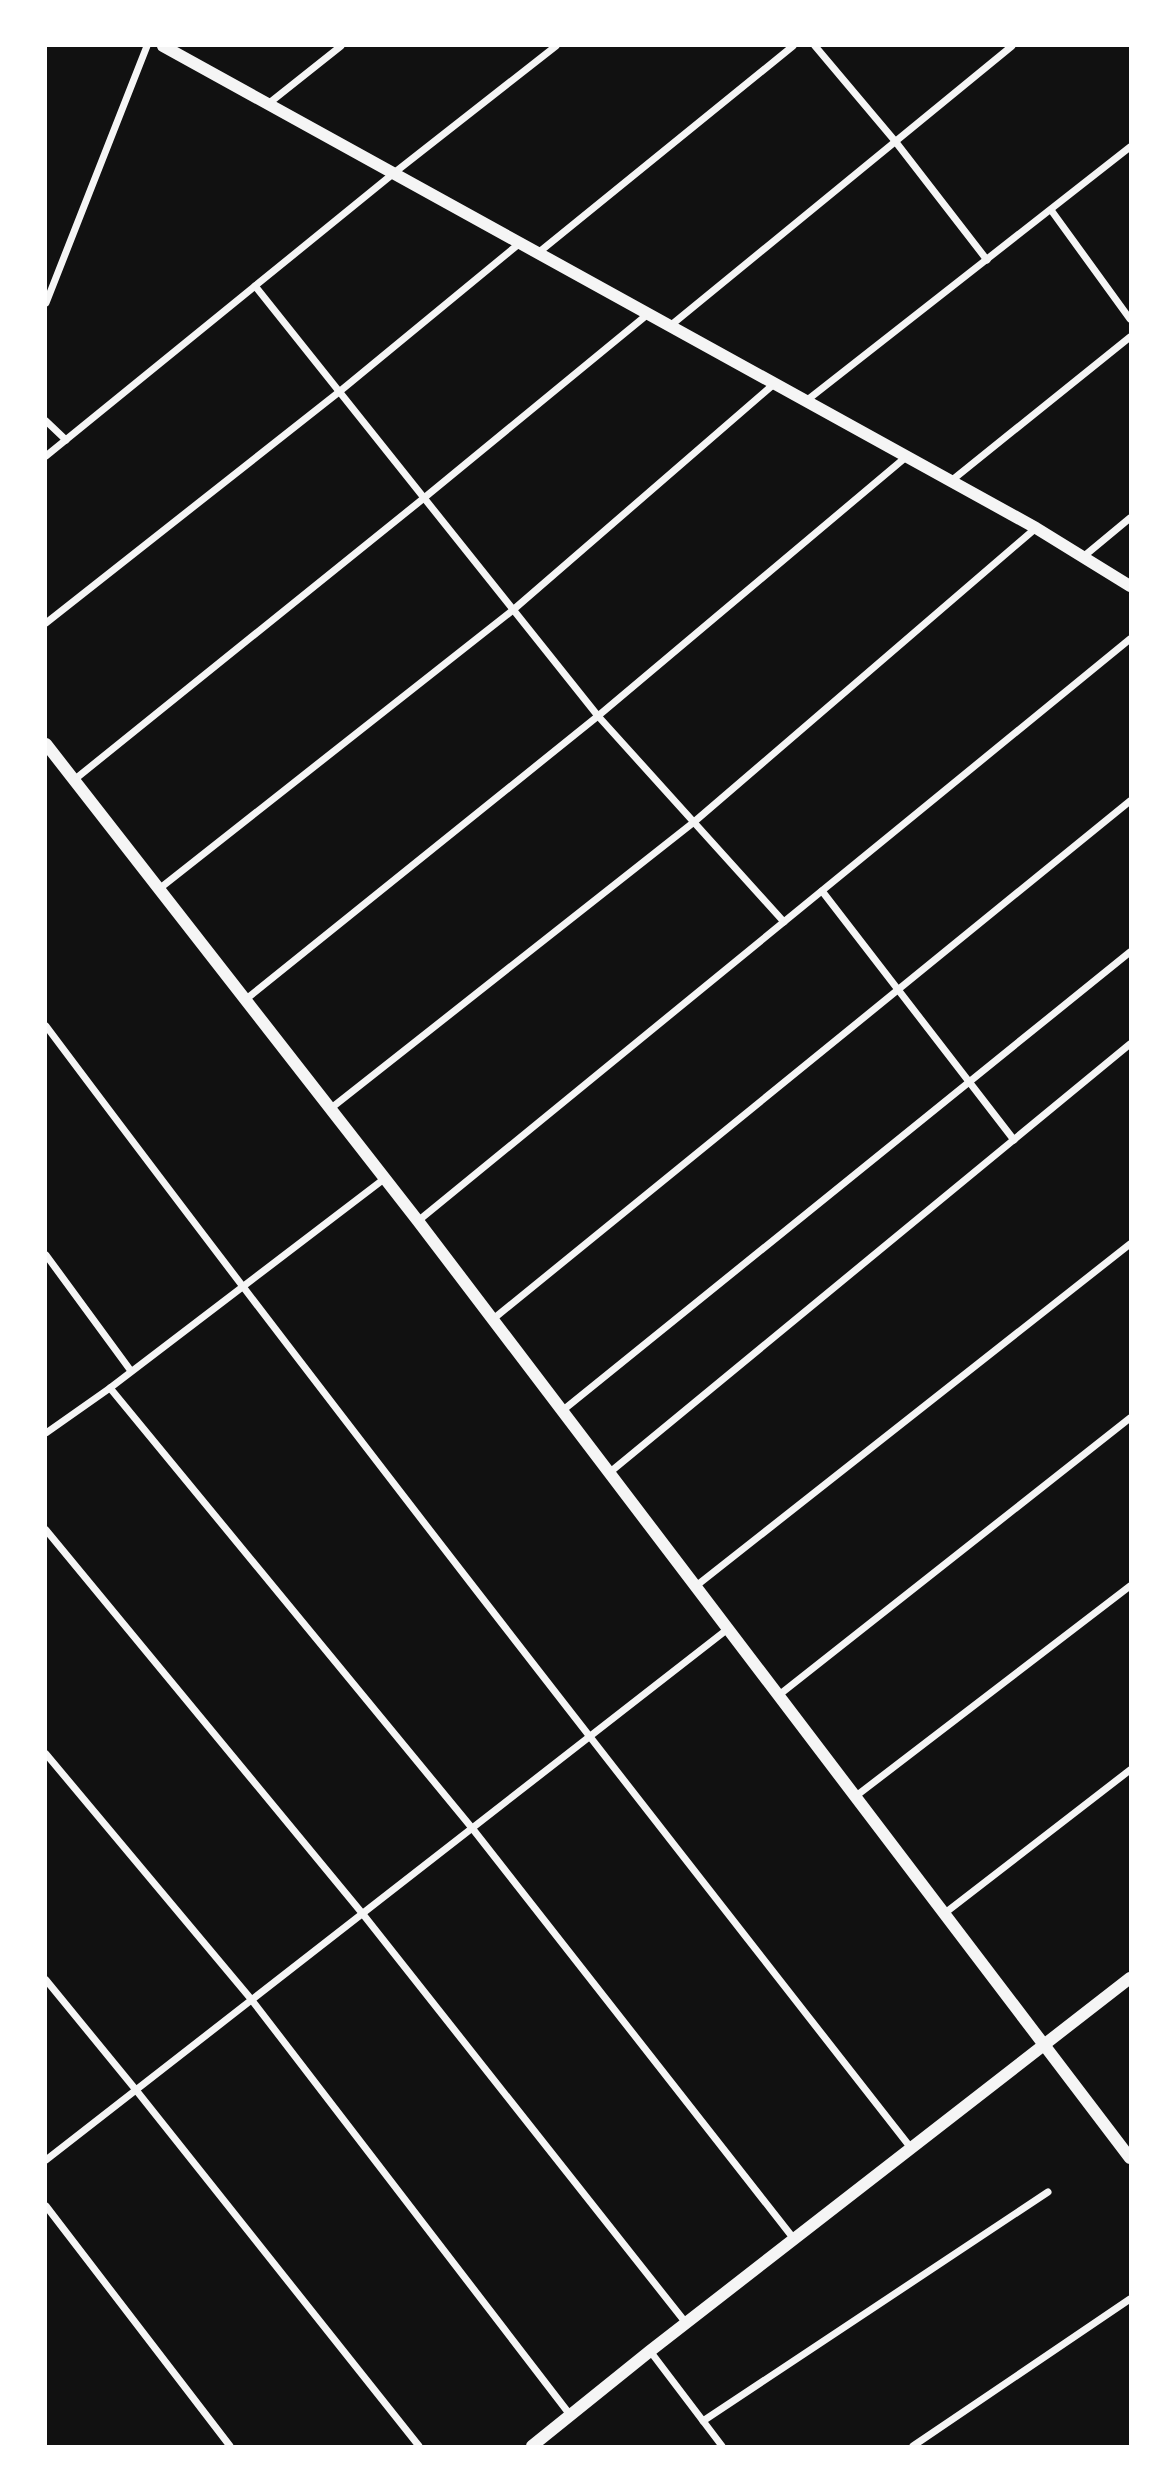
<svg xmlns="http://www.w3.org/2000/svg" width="1176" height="2492" viewBox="0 0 1176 2492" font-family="'Fira Sans Condensed',sans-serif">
	<rect width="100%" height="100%" fill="#111"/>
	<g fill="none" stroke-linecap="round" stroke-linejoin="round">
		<g stroke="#f5f5f5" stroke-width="7">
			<polyline points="815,46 895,141 987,260"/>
			<polyline points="268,104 341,46"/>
			<polyline points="1051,210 1130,319"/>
			<polyline points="538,253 793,46"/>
			<polyline points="255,286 598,716 784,922"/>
			<polyline points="46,303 147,46"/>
			<polyline points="670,326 1012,46"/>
			<polyline points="806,401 1130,147"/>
			<polyline points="46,421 66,440"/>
			<polyline points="46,456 394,173 556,46"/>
			<polyline points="951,481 1130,337"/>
			<polyline points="1083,557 1130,518"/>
			<polyline points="46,623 339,392 520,243"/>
			<polyline points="74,780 424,498 648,314"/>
			<polyline points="159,889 513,610 774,384"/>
			<polyline points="822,891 1014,1140"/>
			<polyline points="245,1000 598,716 906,457"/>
			<path d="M 46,1026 C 329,1404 620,1776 911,2148"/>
			<polyline points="330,1109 694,822 1036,528"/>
			<polyline points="418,1221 1130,639"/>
			<polyline points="46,1255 131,1371"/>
			<polyline points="492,1320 1130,801"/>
			<polyline points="110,1388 472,1828 794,2239"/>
			<polyline points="562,1411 1130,952"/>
			<polyline points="46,1433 110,1388 384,1179"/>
			<polyline points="609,1473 1130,1044"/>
			<polyline points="46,1530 362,1913 686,2323"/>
			<polyline points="696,1586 1130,1244"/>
			<polyline points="779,1695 1130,1418"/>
			<polyline points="46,1754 251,1999 571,2416"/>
			<polyline points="856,1796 1130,1586"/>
			<polyline points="945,1913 1130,1770"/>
			<polyline points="46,1980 136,2090 419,2446"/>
			<polyline points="46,2160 729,1628"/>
			<polyline points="46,2206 230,2446"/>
			<polyline points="650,2351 722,2446"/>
			<polyline points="703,2421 1048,2192"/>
			<polyline points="913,2446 1130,2299"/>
		</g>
		<g stroke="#f5f5f5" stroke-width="12">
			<polyline points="163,46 1036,528 1130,586"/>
			<polyline points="46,744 418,1221 1130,2158"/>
			<polyline points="532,2446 650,2351 1130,1978"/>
		</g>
	</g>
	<rect width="1176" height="2492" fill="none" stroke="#ffffff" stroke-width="94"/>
</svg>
